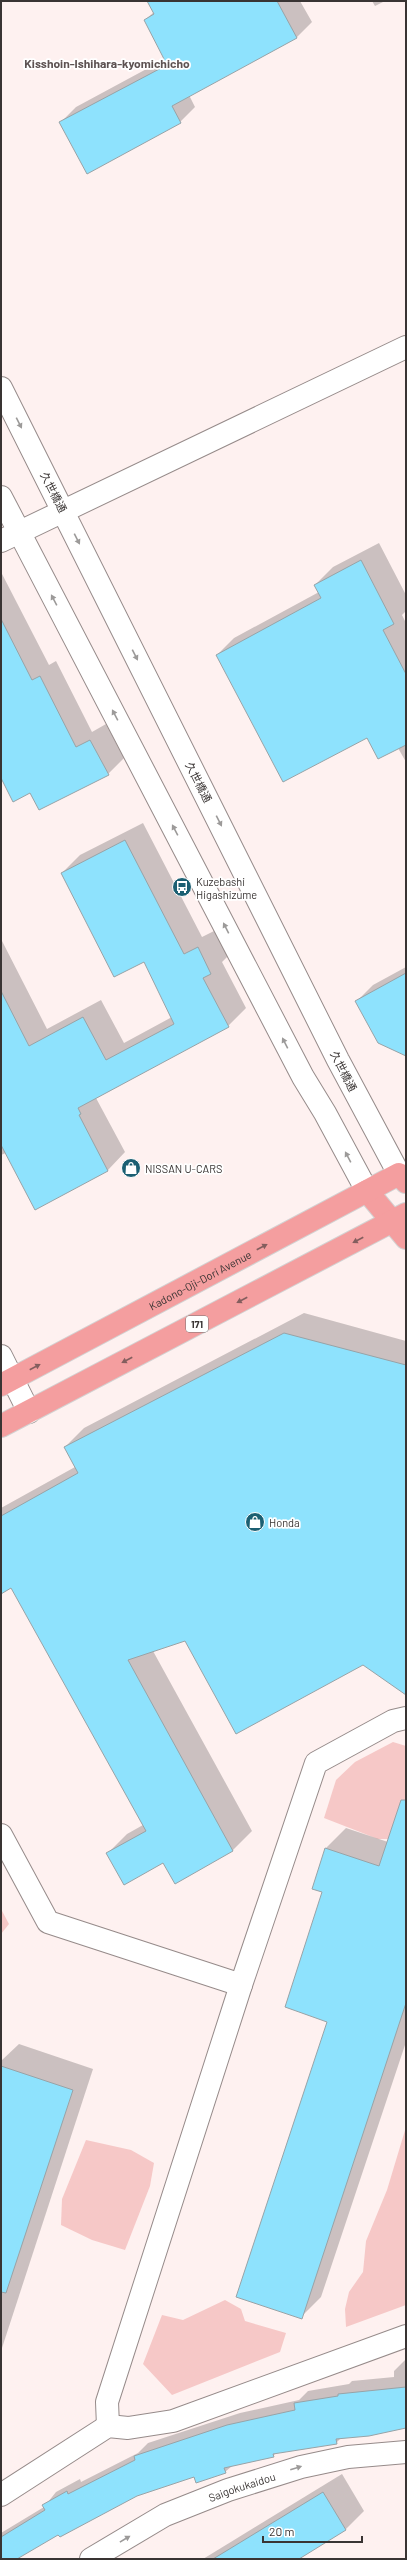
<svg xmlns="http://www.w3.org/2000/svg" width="407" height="2560" viewBox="0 0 407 2560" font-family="Barlow,'Noto Sans JP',sans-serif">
	<rect width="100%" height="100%" fill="#fef1f0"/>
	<g fill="#f6c8c7">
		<polygon points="393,1742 406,1746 406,1839 378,1839 324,1818 336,1780 355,1762"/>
		<polygon points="1,1909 9,1924 1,1934"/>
		<polygon points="406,2127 406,2305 346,2327 345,2309 349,2292 363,2272 366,2241 387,2190"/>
		<polygon points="86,2140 131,2150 154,2163 150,2186 125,2250 92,2240 61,2225 62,2199"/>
		<polygon points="225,2300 241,2309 245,2321 286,2333 280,2352 172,2395 143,2364 162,2315 183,2320"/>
	</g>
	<g fill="#0003">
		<polygon points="148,1 300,1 312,22 297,37 189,95 195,107 180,122 61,122 76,107 165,59 145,20 154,12"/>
		<polygon points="372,1 385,1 375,6"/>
		<polygon points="379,543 406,595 406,611 402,615 406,623 406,762 398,748 367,736 217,655 234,638 319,592 315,585 333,567"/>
		<polygon points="1,572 49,665 56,661 92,732 106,724 124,758 108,774 30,791 1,775"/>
		<polygon points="143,823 202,937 216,930 228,956 222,962 246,1008 228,1026 96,1098 125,1152 108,1170 35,1208 6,1153 1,1155 1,939 47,1029 101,1000 124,1043 172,1017 145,960 62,873 80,855"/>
		<polygon points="406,967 406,1054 356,1002 373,985"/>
		<polygon points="304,1313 406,1341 406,1688 363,1664 186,1640 153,1651 252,1831 233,1850 175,1882 164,1862 108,1853 127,1834 143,1825 12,1587 1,1593 1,1508 75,1467 65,1447 84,1428"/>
		<polygon points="406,1823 406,2042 321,2297 301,2317 329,2022 324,1892 326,1848 346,1828 388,1842"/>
		<polygon points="19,2044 93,2069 1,2351 1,2061"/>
		<polygon points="406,2359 406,2426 341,2438 336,2443 277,2452 273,2456 232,2466 225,2472 194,2476 137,2495 59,2533 15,2559 1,2559 1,2533 44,2507 56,2492 80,2479 81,2482 138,2453 148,2443 240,2413 299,2400 308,2391 349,2384 352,2381 394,2377 394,2371"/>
		<polygon points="342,2474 364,2511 345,2530 297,2559 203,2559"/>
	</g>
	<g fill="#8ee2fd" stroke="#98a3a7">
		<polygon points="147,1 277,1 297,38 172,106 181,123 87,174 59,122 165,66 162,60 164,59 144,20 154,14"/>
		<polygon points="361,560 394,624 383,630 406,674 406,745 378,759 367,738 283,782 216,655 321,598 314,585"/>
		<polygon points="1,619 32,680 40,676 76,747 90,740 109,775 39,810 30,793 13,802 1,778"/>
		<polygon points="125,840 184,954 198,947 211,974 203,978 229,1027 78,1108 81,1114 79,1115 108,1171 35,1210 1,1145 1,991 29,1046 83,1017 106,1060 174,1024 144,962 114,977 61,873"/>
		<polygon points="406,973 406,1056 378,1043 355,1001"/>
		<polygon points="284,1333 406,1365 406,1695 363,1665 236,1734 185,1641 128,1660 233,1851 175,1884 163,1863 124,1885 106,1853 146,1831 11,1588 1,1594 1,1516 78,1473 64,1447"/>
		<polygon points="401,1800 406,1800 406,2003 302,2319 236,2297 327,2022 285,2007 322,1892 312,1889 325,1848 379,1866"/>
		<polygon points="1,2066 73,2090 6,2293 1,2292"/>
		<polygon points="406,2387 406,2428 369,2436 336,2439 337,2444 273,2454 274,2457 224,2468 226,2473 196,2483 194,2477 137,2496 60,2537 58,2535 17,2559 1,2559 1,2537 45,2510 42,2505 67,2491 68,2494 135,2460 134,2456 227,2425 295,2410 294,2403 338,2396 338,2394"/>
		<polygon points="323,2492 346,2530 299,2559 213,2559"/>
	</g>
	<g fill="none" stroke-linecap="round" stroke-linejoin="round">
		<g stroke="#968b8a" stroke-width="24">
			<g id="minor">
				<polyline points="1,541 406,347"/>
				<polyline points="1,1356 29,1412"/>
				<polyline points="1,1835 48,1922 241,1985"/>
				<polyline points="108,2426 107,2402 241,1985 316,1763 393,1721 406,1718"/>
				<polyline points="1,2495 108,2426 128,2428 173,2421 406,2336"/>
				<path id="s1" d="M 91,2559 L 165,2515 L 228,2490 L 301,2467 L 348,2457 L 406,2452"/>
			</g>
		</g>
		<g stroke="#968b8a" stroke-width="24">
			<g id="tertiary">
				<polyline points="1,388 338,1060 399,1174 406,1173"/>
				<polyline points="1,497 303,1077 325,1113 367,1191"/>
			</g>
		</g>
		<g stroke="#d3d2d2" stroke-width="24">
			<g id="trunk">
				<polyline points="367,1191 406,1238"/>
				<path id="s2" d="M 1,1385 L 399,1174 L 406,1182"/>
				<polyline points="1,1426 406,1214"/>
			</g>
		</g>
		<use href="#minor" stroke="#fff" stroke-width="22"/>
		<use href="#tertiary" stroke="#fff" stroke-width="22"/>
		<use href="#trunk" stroke="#f49e9f" stroke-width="22"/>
	</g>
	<defs><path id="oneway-solid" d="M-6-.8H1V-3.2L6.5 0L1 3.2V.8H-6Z"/></defs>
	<g fill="#9c9a99">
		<use href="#oneway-solid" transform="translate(19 423) rotate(63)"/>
		<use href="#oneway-solid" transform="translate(77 539) rotate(63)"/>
		<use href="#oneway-solid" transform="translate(54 600) rotate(-118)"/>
		<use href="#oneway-solid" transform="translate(135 655) rotate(63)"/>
		<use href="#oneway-solid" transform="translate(115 715) rotate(-118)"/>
		<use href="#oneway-solid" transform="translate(219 821) rotate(63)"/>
		<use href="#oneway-solid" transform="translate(175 830) rotate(-118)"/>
		<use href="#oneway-solid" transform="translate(226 928) rotate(-117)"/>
		<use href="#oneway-solid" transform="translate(285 1043) rotate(-117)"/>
		<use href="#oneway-solid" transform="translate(348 1157) rotate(-118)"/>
		<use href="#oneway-solid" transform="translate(296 2468) rotate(-17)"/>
		<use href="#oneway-solid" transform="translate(125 2539) rotate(-31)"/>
	</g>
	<g fill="#845e5e">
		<use href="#oneway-solid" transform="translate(358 1240) rotate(152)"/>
		<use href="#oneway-solid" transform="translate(262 1247) rotate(-28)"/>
		<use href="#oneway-solid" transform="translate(242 1300) rotate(152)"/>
		<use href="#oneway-solid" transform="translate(127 1360) rotate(152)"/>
		<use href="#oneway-solid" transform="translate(35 1367) rotate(-28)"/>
	</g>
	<defs>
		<g id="bus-disc" transform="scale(1)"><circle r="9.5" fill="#1b5f72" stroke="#fff"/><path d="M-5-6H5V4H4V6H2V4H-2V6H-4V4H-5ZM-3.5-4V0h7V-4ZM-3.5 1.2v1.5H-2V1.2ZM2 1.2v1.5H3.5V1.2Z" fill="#fff"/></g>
		<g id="shop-disc" transform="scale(1)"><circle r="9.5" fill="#1b5f72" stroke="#fff"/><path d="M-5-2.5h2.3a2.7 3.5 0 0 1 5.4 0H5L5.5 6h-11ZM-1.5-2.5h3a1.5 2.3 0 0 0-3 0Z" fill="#fff"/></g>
	</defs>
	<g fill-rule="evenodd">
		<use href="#bus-disc" x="182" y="887"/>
		<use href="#shop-disc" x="131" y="1168"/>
		<use href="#shop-disc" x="255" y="1522"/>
	</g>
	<g text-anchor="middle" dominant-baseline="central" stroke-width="3.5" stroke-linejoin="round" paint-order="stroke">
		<rect fill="#fff" stroke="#747170" stroke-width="1" x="186" y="1316" width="22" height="16" rx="3"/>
		<g font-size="10" font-weight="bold" fill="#393433">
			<text x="197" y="1324">171</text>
		</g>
		<g font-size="11" fill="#393433" stroke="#fff">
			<text transform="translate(54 492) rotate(63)">久世橋通</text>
			<text transform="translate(199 782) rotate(63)">久世橋通</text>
			<text transform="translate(344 1071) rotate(63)">久世橋通</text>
			<text stroke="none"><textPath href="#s2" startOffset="225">Kadono-Oji-Dori Avenue</textPath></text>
			<text stroke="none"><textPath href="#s1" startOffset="168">Saigokukaidou</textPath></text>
		</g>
		<g font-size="11" fill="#393433" stroke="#fff" text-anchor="start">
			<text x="196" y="881">Kuzebashi<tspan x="196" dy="13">Higashizume</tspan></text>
			<text x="145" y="1168">NISSAN U-CARS</text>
			<text x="269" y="1522">Honda</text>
		</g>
		<g font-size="12" font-weight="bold" fill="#5d5252" stroke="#fff">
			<text x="107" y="63">Kisshoin-Ishihara-kyomichicho</text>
		</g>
	</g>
	<rect width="407" height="2560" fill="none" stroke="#393433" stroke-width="4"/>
	<path d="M263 2536v6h99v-6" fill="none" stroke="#393433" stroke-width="2"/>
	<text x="269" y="2536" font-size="12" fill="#393433" stroke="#ffffff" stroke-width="3" paint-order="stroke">20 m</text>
</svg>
